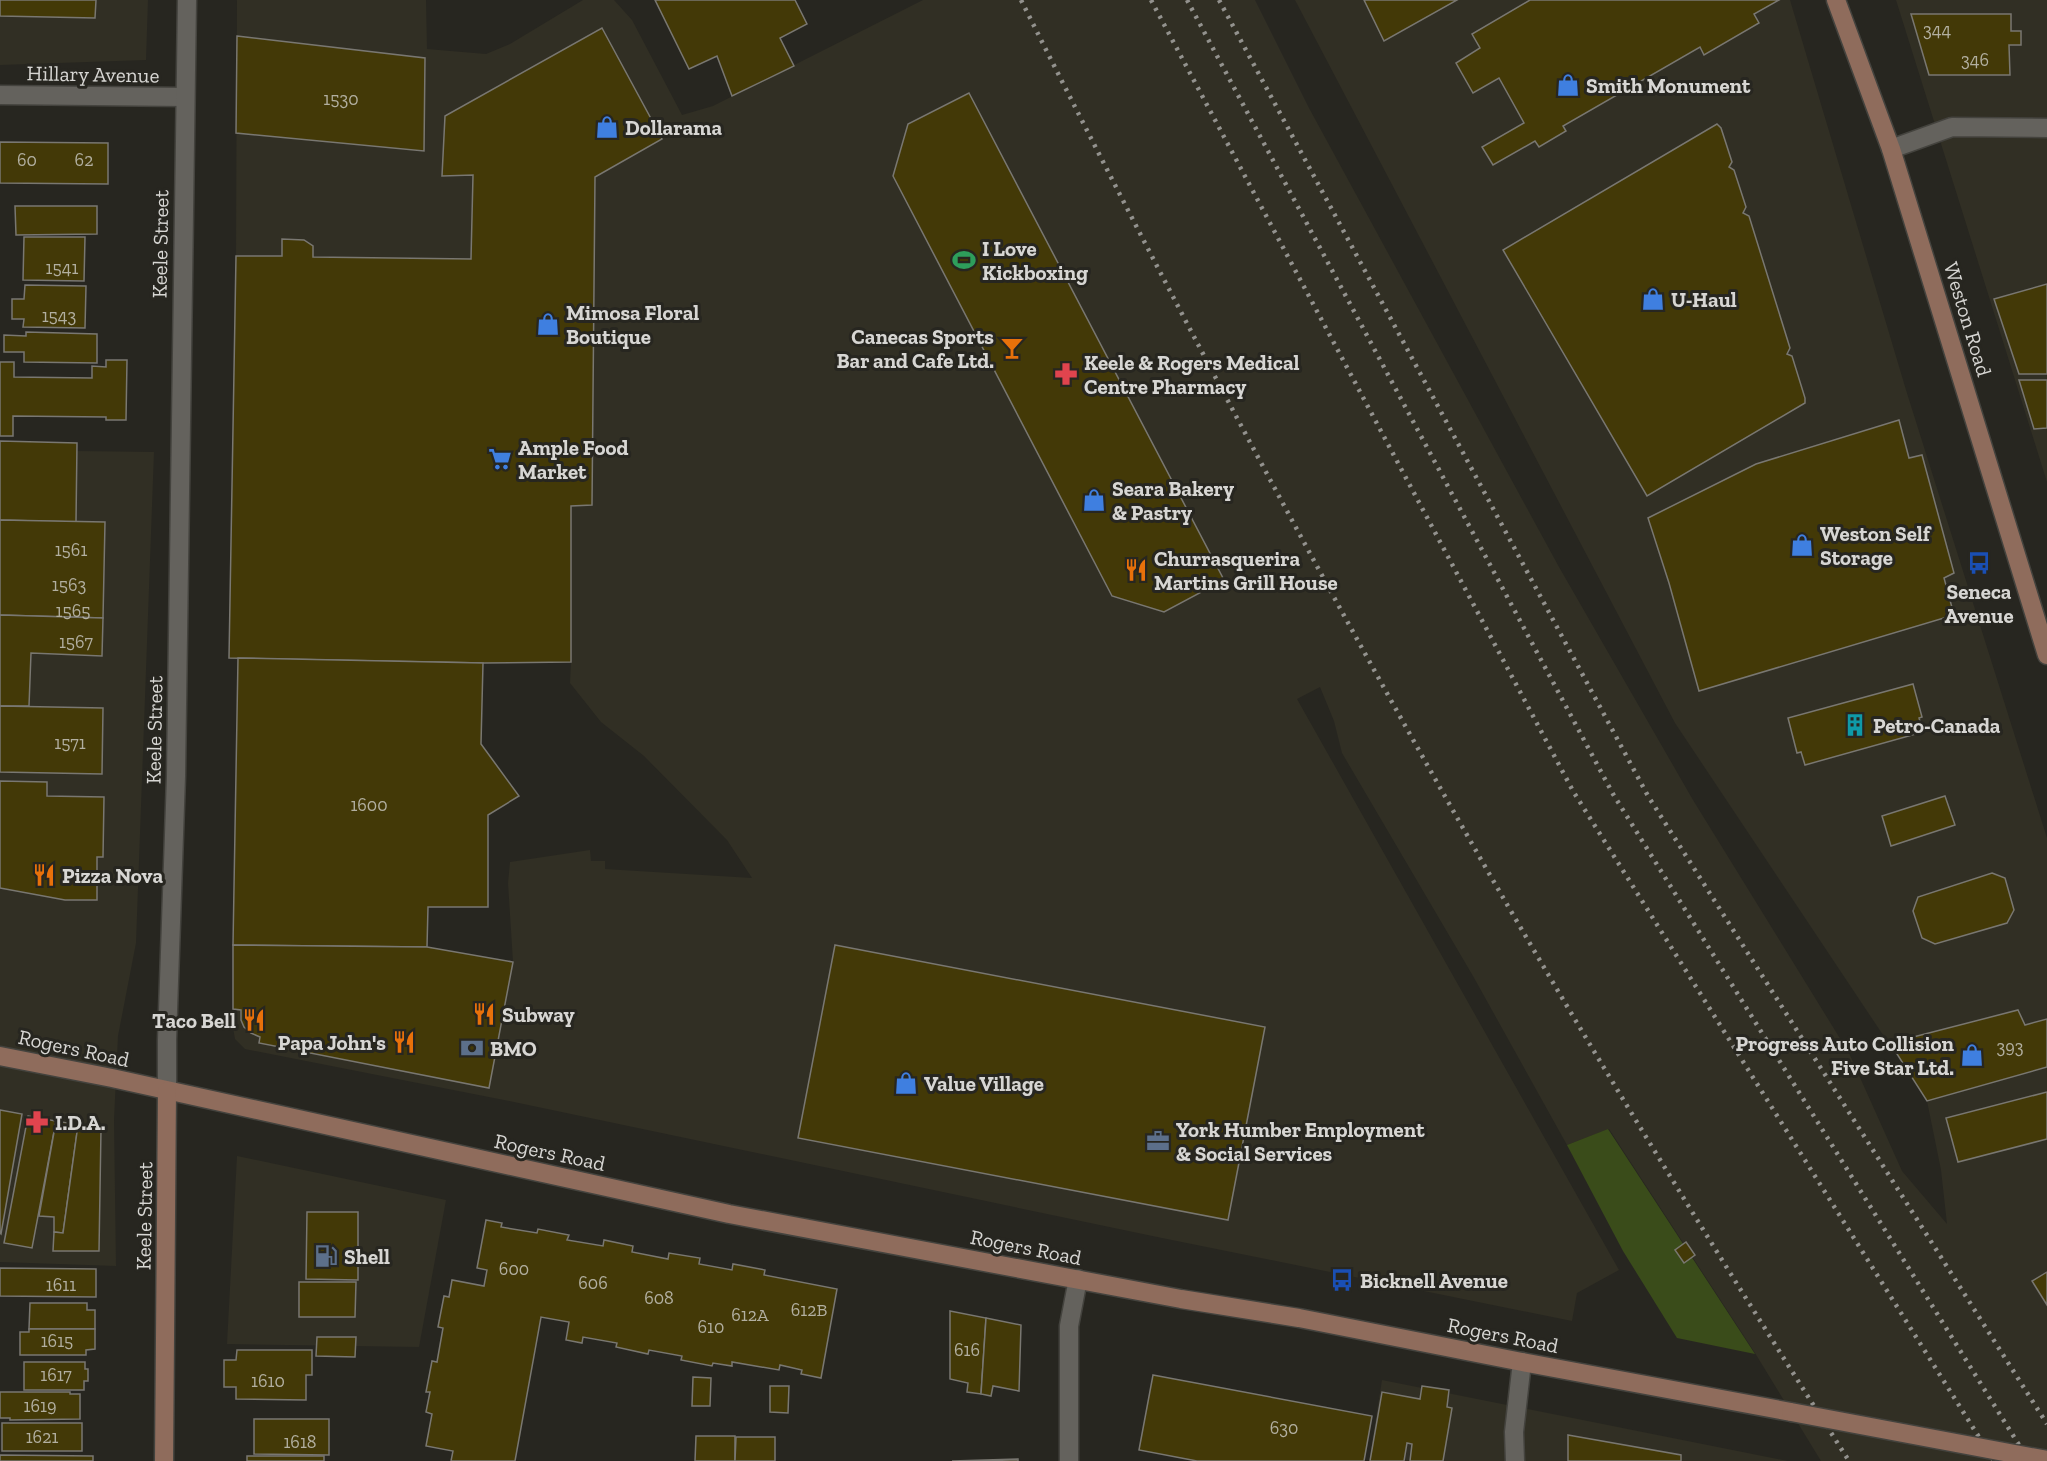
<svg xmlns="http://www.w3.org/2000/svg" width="2047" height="1461" viewBox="0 0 2047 1461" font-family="'Zilla Slab',serif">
	<rect width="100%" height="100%" fill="#272620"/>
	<g fill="#312f24">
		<polygon points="0,0 148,0 146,60 0,65"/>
		<polygon points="237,0 426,0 427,49 486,54 510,44 583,0 614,0 632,20 682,115 713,106 923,0 1255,0 1309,108 1559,567 1693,800 1849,1053 1902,1171 1947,1224 1941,1170 1927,1101 1675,723 1295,0 1790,0 1906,390 2047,838 2047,1461 1821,1461 1755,1353 1609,1129 1567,1145 1473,976 1342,753 1334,721 1320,687 1297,699 1619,1270 1577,1293 1572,1321 1162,1238 504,1100 245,1049 235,1039 233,1028 233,945 427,947 513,962 508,883 510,862 590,850 591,861 605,861 605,869 752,878 727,840 644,756 601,722 570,683 571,662 428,663 229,658 236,256"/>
		<polygon points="1896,0 2047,0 2047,482 1917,67"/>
		<polygon points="0,450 154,452 136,943 118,1036 114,1120 116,1266 0,1262"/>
		<polygon points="237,1156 446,1200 419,1347 227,1344"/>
		<polygon points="1382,1380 1788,1461 1369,1461"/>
	</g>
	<polygon fill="#3a4c1a" points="1608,1129 1755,1354 1677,1338 1623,1251 1567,1145"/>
	<g fill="#433907" stroke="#797771" stroke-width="1.5">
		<polygon points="0,0 96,0 95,18 0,16"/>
		<polygon points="655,0 795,0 807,24 780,38 794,66 732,96 717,56 689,69"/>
		<polygon points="1364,0 1457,0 1384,41"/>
		<polygon points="1530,0 1779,0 1754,14 1759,23 1704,55 1700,47 1563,126 1566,131 1539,147 1535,141 1493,165 1482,147 1524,123 1499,78 1473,93 1456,63 1480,48 1472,34"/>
		<polygon points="1911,14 2011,14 2011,31 2021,31 2021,45 2009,45 2010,75 1929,75"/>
		<polygon points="602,28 662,139 595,177 592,505 571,506 571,662 483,663 229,658 236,256 282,256 282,239 304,240 313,246 313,257 471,259 473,175 442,176 445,116"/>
		<polygon points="237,36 425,58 424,151 236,133"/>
		<polygon points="969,93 1224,580 1164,612 1112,596 893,176 908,124"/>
		<polygon points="1717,124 1721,128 1732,162 1729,167 1734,170 1746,207 1743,213 1749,216 1790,348 1787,354 1792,356 1805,398 1805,403 1647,496 1503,250"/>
		<polygon points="0,142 108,143 108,184 0,183"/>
		<polygon points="15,206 97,206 97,234 16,235"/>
		<polygon points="24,237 85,237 84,281 23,280"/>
		<polygon points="2047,284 2047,374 2019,374 1994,299"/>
		<polygon points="25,285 86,286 85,328 23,327 24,319 12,319 12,299 24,299"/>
		<polygon points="26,332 97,334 97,363 24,362 24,352 4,352 4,335 26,336"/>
		<polygon points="106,360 127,360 126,420 106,420 106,417 13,416 13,436 0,436 0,362 14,362 14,377 92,378 92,366 106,367"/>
		<polygon points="2019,380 2047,380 2047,428 2034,429"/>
		<polygon points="1899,420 1909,458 1922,455 1954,573 1944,578 1954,615 1699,691 1669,583 1648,518 1756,464"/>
		<polygon points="0,441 77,443 76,522 0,520"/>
		<polygon points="0,520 105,522 103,618 0,615"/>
		<polygon points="0,615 103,618 102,656 31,653 29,706 0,706"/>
		<polygon points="238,658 483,663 481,744 519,796 488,815 488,907 428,907 427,947 233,945"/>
		<polygon points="1913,684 1922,717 1919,718 1923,732 1805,765 1801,752 1797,753 1788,718"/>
		<polygon points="0,706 103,708 102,774 0,772"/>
		<polygon points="0,781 47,782 47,796 104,797 103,857 97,857 97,900 65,900 0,888"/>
		<polygon points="1945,796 1955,825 1891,846 1882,816"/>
		<polygon points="1992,873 2005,878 2014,910 2007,923 1935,944 1922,938 1913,911 1918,897"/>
		<polygon points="233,945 427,947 513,962 489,1088 259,1043 260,1037 251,1033 244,1027 241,1020 241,1010 233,1009"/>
		<polygon points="835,945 1265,1027 1228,1220 798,1138"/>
		<polygon points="2018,1010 2025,1025 2047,1019 2047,1067 1927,1101 1890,1043"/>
		<polygon points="2047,1092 2047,1139 1958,1162 1946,1118"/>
		<polygon points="0,1110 22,1114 1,1234 0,1233"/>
		<polygon points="28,1116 56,1121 32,1248 4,1243"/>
		<polygon points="56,1121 78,1125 63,1233 54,1232 54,1217 39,1216"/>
		<polygon points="78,1125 101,1129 99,1251 53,1251 54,1232 63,1233"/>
		<polygon points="307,1212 358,1212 358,1280 306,1279"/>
		<polygon points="486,1220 502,1223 501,1227 537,1233 538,1229 569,1235 567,1240 603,1246 604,1240 633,1246 632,1252 668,1259 669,1253 700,1258 699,1264 732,1270 733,1264 765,1270 764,1275 837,1289 821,1378 801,1374 802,1370 780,1365 779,1370 732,1362 732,1366 713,1363 712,1366 681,1360 682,1356 649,1350 648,1354 616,1347 617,1343 583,1337 582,1343 566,1340 569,1322 541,1317 515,1461 451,1461 453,1451 426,1446 432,1414 426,1412 430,1392 426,1392 432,1361 437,1362 443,1328 438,1327 444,1296 449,1297 452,1280 484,1286 487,1270 477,1268"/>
		<polygon points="1686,1242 1695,1255 1684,1263 1675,1250"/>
		<polygon points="0,1268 96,1269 96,1297 0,1296"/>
		<polygon points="2047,1272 2047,1305 2032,1281"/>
		<polygon points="299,1282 356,1282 355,1317 299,1317"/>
		<polygon points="30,1303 87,1303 87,1310 95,1310 95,1329 29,1329"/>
		<polygon points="950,1311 986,1318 981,1394 967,1392 968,1383 950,1379"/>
		<polygon points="986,1318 1021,1325 1019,1391 993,1386 991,1396 981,1394"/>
		<polygon points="29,1329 95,1329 95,1349 86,1350 86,1355 20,1355 20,1332 29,1332"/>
		<polygon points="317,1337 356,1337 355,1357 316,1356"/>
		<polygon points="237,1350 312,1350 312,1375 306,1375 306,1400 236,1399 236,1387 224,1387 224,1360 236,1360"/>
		<polygon points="24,1362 85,1362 85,1369 88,1369 88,1381 84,1381 84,1390 24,1390"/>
		<polygon points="1153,1375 1372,1416 1364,1461 1197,1461 1139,1450"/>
		<polygon points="693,1377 711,1378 710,1406 692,1406"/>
		<polygon points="770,1386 789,1386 788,1413 770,1412"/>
		<polygon points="1422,1386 1449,1390 1447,1407 1452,1408 1443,1461 1410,1461 1412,1444 1407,1443 1404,1461 1370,1461 1382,1392 1420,1399"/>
		<polygon points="0,1392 70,1392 70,1394 80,1394 80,1419 10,1420 10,1418 0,1418"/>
		<polygon points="254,1419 329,1419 329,1455 254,1454"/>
		<rect x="2" y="1423" width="80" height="28"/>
		<polygon points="1568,1435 1681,1455 1681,1461 1568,1461"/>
		<polygon points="696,1436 735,1436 735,1461 695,1461"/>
		<polygon points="736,1437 775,1437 775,1461 735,1461"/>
		<polygon points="0,1455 93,1456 93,1461 0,1461"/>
		<rect x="247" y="1456" width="77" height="5"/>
		<polygon points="1018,1459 1018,1461 952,1461"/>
	</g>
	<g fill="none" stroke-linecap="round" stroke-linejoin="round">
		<g stroke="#44433e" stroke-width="21">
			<g id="street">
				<polyline points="0,95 185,97"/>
				<polyline points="1891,149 1952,127 2047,128"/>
				<polyline points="167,1091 167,1040 176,776 187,0"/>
				<polyline points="1069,1461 1069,1326 1078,1279"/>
				<polyline points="1515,1461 1514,1432 1522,1362"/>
			</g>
		</g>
		<g stroke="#44433e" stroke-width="21">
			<g id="secondary">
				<polyline points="1836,0 1891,149 2047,655"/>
				<polyline points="0,1056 112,1078 729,1214 1181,1299 1299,1318 1522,1362 1791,1412"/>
				<polyline points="164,1461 167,1091"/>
			</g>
		</g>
		<use href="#street" stroke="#64625d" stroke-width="18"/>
		<use href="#secondary" stroke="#8f6c5c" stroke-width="18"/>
		<g stroke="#93928e" stroke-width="4.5" stroke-dasharray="3 6" stroke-linecap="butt">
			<path d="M 1021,0 C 1166,289 1318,575 1479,856 C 1597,1061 1722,1262 1849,1461"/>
			<polyline points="1151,0 1573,791 1994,1461"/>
			<polyline points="1187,0 1613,794 2029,1461"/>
			<polyline points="1219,0 1648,796 2047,1424"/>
		</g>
		<g stroke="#44433e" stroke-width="21" stroke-linecap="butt">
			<polyline id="secondary-bridge" points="1791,1412 2047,1460"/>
		</g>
		<use href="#secondary-bridge" stroke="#8f6c5c" stroke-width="18"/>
	</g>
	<defs>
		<g id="shop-bare" transform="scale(1.8)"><path d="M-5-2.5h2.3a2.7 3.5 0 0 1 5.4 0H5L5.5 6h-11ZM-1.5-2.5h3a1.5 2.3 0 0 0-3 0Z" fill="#3f7fe0" stroke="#272620" stroke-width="2.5" paint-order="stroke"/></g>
		<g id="stadium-bare" transform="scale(1.8)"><path d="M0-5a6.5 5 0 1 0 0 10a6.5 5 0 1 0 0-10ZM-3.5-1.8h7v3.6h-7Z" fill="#2e9e5b" stroke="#272620" stroke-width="2.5" paint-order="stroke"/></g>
		<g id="bar-bare" transform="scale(1.8)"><path d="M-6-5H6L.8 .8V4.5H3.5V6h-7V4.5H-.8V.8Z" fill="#e8710a" stroke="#272620" stroke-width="2.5" paint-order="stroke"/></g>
		<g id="pharmacy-bare" transform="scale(1.8)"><path d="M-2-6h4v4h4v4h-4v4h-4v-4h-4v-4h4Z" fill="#e0444e" stroke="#272620" stroke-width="2.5" paint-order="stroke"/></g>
		<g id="supermarket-bare" transform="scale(1.8)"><path d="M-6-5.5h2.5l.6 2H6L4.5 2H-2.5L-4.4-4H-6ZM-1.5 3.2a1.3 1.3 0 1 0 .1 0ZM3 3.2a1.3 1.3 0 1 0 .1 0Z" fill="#3f7fe0" stroke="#272620" stroke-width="2.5" paint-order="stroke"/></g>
		<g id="bus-bare" transform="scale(1.8)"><path d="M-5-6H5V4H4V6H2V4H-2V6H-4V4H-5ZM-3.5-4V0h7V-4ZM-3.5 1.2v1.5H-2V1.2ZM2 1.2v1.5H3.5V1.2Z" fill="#1a4fb4" stroke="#272620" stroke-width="2.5" paint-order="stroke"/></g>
		<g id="restaurant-bare" transform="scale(1.8)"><path d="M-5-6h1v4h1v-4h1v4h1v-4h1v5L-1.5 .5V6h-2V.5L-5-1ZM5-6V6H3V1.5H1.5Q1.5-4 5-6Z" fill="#e8710a" stroke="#272620" stroke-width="2.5" paint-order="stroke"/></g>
		<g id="building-bare" transform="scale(1.8)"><path d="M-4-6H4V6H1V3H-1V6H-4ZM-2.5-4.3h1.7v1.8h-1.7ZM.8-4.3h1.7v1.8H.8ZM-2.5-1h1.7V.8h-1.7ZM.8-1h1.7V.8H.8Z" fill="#0f9aa8" stroke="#272620" stroke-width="2.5" paint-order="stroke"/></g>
		<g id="bank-bare" transform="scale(1.8)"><path d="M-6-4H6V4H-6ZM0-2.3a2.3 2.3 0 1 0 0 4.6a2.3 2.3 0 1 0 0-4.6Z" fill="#5c6f8a" stroke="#272620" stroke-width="2.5" paint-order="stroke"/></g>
		<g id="office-bare" transform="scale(1.8)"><path d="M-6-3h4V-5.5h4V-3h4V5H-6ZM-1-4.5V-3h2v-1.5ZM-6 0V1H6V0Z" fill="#5c6f8a" stroke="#272620" stroke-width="2.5" paint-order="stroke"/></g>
		<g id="fuel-bare" transform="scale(1.8)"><path d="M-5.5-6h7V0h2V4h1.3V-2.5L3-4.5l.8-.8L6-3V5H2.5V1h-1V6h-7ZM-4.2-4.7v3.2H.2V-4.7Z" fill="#5c6f8a" stroke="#272620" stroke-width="2.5" paint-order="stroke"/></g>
	</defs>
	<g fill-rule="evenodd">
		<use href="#shop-bare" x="1568" y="85"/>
		<use href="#shop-bare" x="607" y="127"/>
		<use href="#stadium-bare" x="964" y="260"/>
		<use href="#shop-bare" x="1653" y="299"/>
		<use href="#shop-bare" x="548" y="324"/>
		<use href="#bar-bare" x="1012" y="348"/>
		<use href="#pharmacy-bare" x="1066" y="374"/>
		<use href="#supermarket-bare" x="500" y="459"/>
		<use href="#shop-bare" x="1094" y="500"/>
		<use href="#shop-bare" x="1802" y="545"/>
		<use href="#bus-bare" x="1979" y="563"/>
		<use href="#restaurant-bare" x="1136" y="570"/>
		<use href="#building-bare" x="1855" y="725"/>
		<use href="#restaurant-bare" x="44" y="875"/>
		<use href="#restaurant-bare" x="484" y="1014"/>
		<use href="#restaurant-bare" x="254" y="1020"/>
		<use href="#restaurant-bare" x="404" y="1042"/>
		<use href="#bank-bare" x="472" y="1048"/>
		<use href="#shop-bare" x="1972" y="1055"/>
		<use href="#shop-bare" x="906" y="1083"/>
		<use href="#pharmacy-bare" x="37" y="1122"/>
		<use href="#office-bare" x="1158" y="1141"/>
		<use href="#fuel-bare" x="326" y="1256"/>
		<use href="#bus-bare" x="1342" y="1280"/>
	</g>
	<g text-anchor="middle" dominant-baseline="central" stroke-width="6" stroke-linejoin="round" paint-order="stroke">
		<g font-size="18" fill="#b2afa0">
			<text x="1937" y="30">344</text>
			<text x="1975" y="60">346</text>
			<text x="341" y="99">1530</text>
			<text x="27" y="160">60</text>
			<text x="84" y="160">62</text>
			<text x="62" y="268">1541</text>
			<text x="59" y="316">1543</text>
			<text x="71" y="550">1561</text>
			<text x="69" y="585">1563</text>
			<text x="73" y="611">1565</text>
			<text x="76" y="642">1567</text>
			<text x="70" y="743">1571</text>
			<text x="369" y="805">1600</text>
			<text x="2010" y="1047">393</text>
			<text x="514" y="1269">600</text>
			<text x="593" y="1283">606</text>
			<text x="61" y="1285">1611</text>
			<text x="659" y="1298">608</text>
			<text x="809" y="1310">612B</text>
			<text x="750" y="1315">612A</text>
			<text x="711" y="1327">610</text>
			<text x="57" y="1341">1615</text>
			<text x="967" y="1350">616</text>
			<text x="56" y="1375">1617</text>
			<text x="268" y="1381">1610</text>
			<text x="40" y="1406">1619</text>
			<text x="1284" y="1428">630</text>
			<text x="42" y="1437">1621</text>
			<text x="300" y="1442">1618</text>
		</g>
		<g font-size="21" fill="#d7d6d3" stroke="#272620">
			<text transform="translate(93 74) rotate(1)">Hillary Avenue</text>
			<text transform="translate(160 244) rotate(-89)">Keele Street</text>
			<text transform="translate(1968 319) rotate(73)">Weston Road</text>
			<text transform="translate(154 730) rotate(-89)">Keele Street</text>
			<text transform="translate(74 1048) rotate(12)">Rogers Road</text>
			<text transform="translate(550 1152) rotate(12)">Rogers Road</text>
			<text transform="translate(144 1216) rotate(-89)">Keele Street</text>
			<text transform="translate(1026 1247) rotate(11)">Rogers Road</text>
			<text transform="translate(1503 1335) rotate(11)">Rogers Road</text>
		</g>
		<g font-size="21" font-weight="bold" fill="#d7d6d3" stroke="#272620" text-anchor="start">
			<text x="1586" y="85">Smith Monument</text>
			<text x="625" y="127">Dollarama</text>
			<text x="982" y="248">I Love<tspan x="982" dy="24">Kickboxing</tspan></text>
			<text x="1671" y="299">U-Haul</text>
			<text x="566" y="312">Mimosa Floral<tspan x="566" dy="24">Boutique</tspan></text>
			<text x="994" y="336" text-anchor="end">Canecas Sports<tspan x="994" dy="24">Bar and Cafe Ltd.</tspan></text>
			<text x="1084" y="362">Keele &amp; Rogers Medical<tspan x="1084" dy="24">Centre Pharmacy</tspan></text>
			<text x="518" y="447">Ample Food<tspan x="518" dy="24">Market</tspan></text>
			<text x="1112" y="488">Seara Bakery<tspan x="1112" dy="24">&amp; Pastry</tspan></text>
			<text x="1820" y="533">Weston Self<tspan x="1820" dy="24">Storage</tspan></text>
			<text x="1154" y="558">Churrasquerira<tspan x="1154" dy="24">Martins Grill House</tspan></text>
			<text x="1979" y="591" text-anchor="middle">Seneca<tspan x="1979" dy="24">Avenue</tspan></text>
			<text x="1873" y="725">Petro-Canada</text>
			<text x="62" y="875">Pizza Nova</text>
			<text x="502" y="1014">Subway</text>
			<text x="236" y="1020" text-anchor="end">Taco Bell</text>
			<text x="386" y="1042" text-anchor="end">Papa John's</text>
			<text x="1954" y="1043" text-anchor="end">Progress Auto Collision<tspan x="1954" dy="24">Five Star Ltd.</tspan></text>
			<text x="490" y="1048">BMO</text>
			<text x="924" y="1083">Value Village</text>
			<text x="55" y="1122">I.D.A.</text>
			<text x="1176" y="1129">York Humber Employment<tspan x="1176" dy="24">&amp; Social Services</tspan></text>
			<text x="344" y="1256">Shell</text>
			<text x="1360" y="1280">Bicknell Avenue</text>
		</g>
	</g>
</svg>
